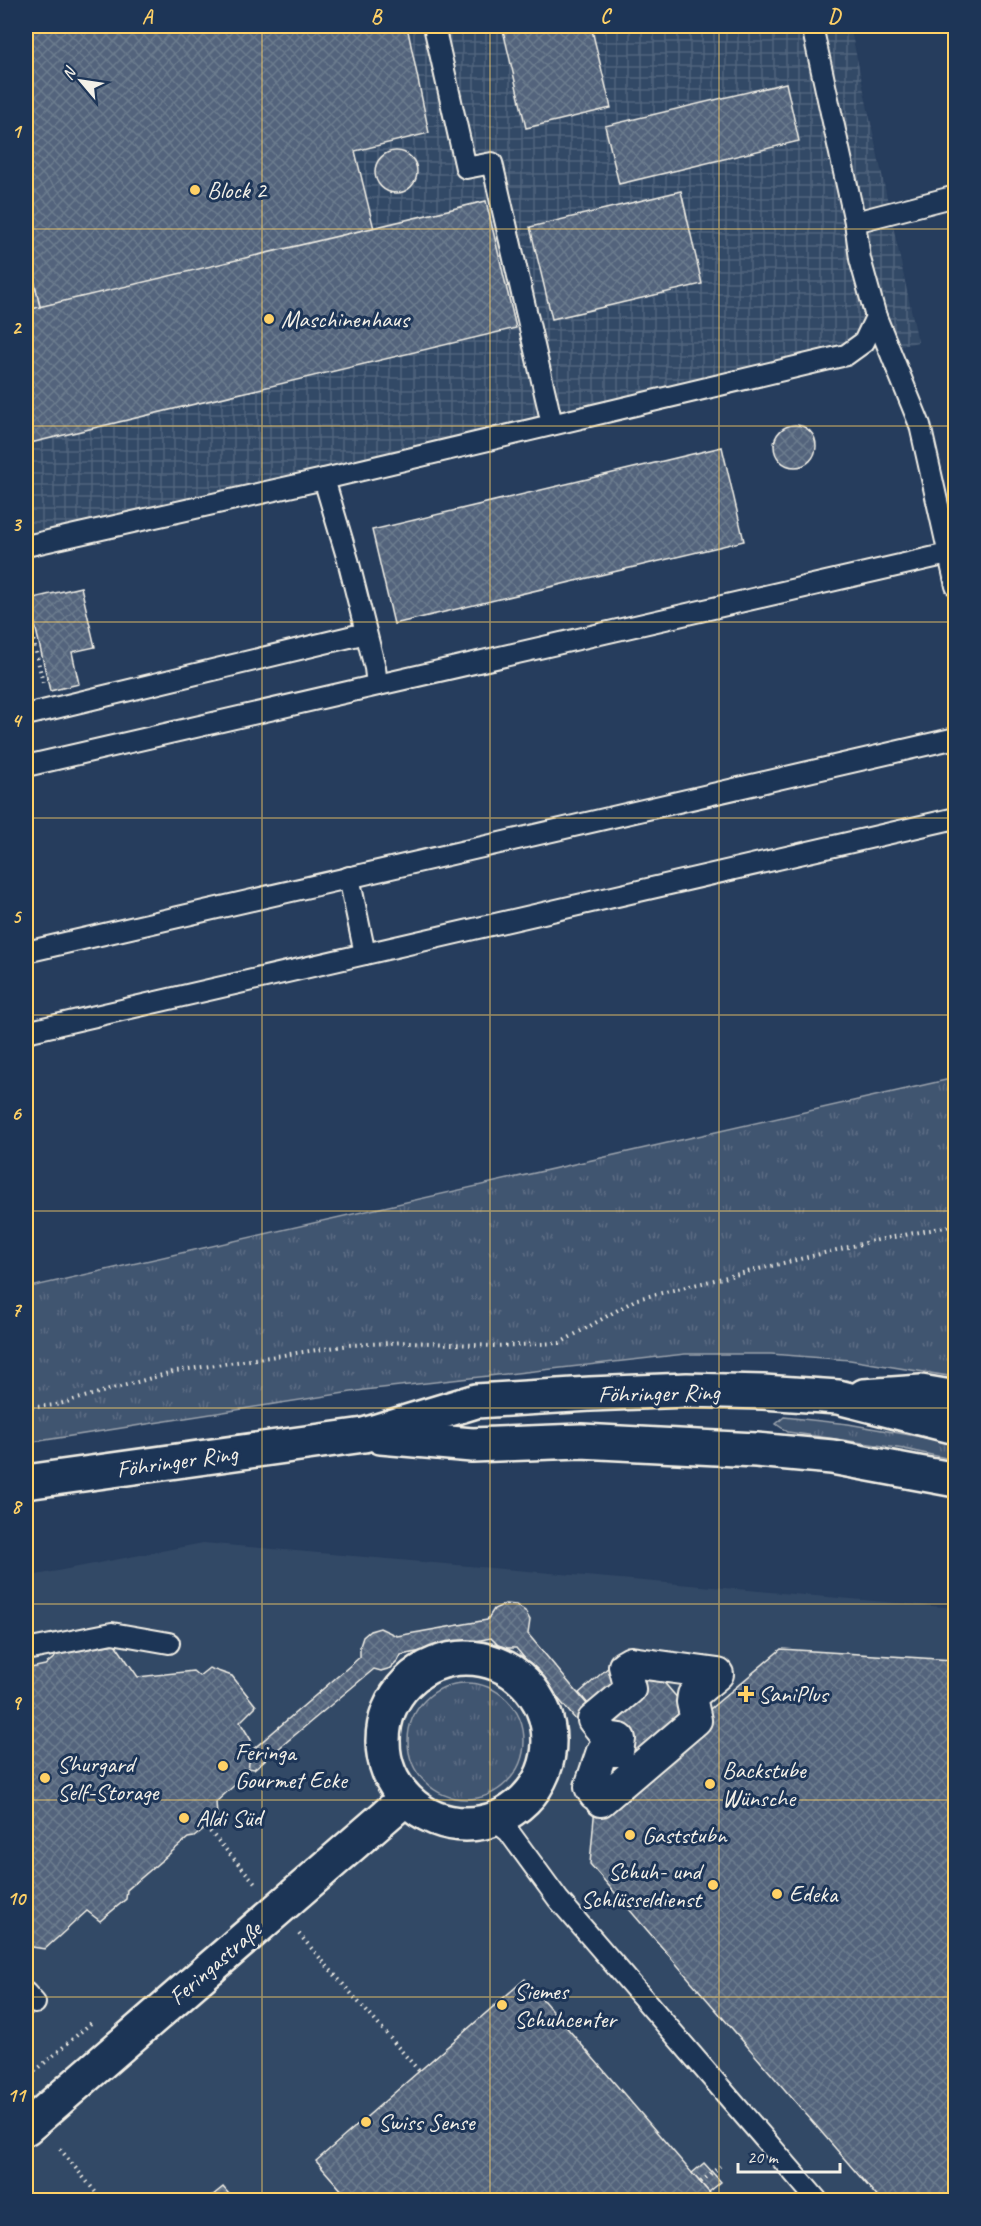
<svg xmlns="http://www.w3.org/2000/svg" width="981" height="2226" viewBox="0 0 981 2226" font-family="Caveat,sans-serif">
	<defs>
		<pattern id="industrial-grid" width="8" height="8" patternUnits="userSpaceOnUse" patternTransform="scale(1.5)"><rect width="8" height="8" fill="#334966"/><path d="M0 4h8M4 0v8" fill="none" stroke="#51647c"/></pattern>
		<pattern id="grass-tufts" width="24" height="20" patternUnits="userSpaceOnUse" patternTransform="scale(1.5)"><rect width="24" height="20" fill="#40546f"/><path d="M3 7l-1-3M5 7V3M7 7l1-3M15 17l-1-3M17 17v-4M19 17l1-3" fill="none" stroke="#5c6d84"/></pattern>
		<pattern id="building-cross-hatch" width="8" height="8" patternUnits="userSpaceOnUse" patternTransform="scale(1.5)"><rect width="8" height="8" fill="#52647b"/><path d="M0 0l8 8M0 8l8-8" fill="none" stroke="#6c7b8e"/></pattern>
	</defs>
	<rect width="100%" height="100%" fill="#263d5d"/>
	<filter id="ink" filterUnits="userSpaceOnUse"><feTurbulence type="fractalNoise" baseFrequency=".0167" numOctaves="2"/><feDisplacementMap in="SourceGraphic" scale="12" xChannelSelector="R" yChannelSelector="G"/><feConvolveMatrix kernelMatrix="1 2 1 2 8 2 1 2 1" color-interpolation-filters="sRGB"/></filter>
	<g filter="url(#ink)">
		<polygon fill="#334966" points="203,1543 955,1608 955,2200 26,2200 26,1577"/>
		<polygon fill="url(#industrial-grid)" points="26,26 850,26 918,342 26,542"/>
		<g fill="url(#grass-tufts)" stroke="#9aa2ac" stroke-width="1.5">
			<polygon points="955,1078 955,1377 850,1360 771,1354 685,1354 364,1390 26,1443 26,1288"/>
			<polygon points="784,1417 848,1424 955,1443 955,1460 904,1449 788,1432 776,1424"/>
			<circle cx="466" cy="1741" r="58"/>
		</g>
		<g fill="url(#building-cross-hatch)" stroke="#f4f1e8" stroke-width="1.5">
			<polygon points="26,26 407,26 429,133 355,151 374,229 40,307 26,245"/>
			<polygon points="502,26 591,26 611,108 526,128"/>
			<polygon points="786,83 799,141 619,184 605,126"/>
			<circle cx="396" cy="172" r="21"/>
			<polygon points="681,191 702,284 552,319 530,227"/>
			<polygon points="486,201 516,328 26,444 26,310"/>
			<polygon points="26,245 40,307 26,310"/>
			<circle cx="795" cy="446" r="21"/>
			<polygon points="722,447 744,541 394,624 372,530"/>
			<polygon points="81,587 95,647 72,652 79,684 50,691 29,599"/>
			<polygon points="505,1604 516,1605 525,1611 530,1620 528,1634 640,1767 626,1780 516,1648 507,1648 498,1645 491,1638 401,1655 398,1661 391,1668 381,1671 374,1669 254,1769 248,1768 250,1752 360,1657 360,1646 363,1637 370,1631 380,1628 397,1636 487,1620 494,1609"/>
			<polygon points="115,1644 138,1677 193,1671 199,1676 209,1668 232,1676 256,1706 240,1722 251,1740 248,1773 216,1802 217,1816 206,1827 194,1837 188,1838 127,1890 126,1899 100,1921 87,1911 45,1949 26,1946 26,1669 45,1665 61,1652"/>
			<polygon points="633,1646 696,1720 640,1767 579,1693"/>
			<polygon points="781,1649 953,1660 956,1663 956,2200 880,2200 590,1864 595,1806"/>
			<polygon points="525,1979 692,2173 716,2200 350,2200 316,2161"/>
			<polygon points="704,2163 721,2182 709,2192 692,2173"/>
			<polygon points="223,2187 234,2200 207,2200"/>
		</g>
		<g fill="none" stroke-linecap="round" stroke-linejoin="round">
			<g stroke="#f4f1e8" stroke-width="24">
				<g id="service">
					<polyline points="434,26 466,168 492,163 552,424"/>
					<polyline points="855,222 956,196"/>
					<polyline points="876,317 920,425 956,586"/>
					<polyline points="324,479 348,560 375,668 377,685"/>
					<polyline points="26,546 324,479 846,355 864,342 876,317 860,259 855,222 812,26"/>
					<polyline points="26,715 366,633"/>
					<polyline points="26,766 948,554"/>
					<polyline points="349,877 365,954"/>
					<polyline points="26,952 956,738"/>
					<polyline points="26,1032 956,818"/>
					<polyline points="26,1650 112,1633 169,1643"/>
					<polyline points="494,1820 509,1832 558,1899 817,2200"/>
					<polyline points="26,1993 35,2003"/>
				</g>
			</g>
			<g stroke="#f4f1e8" stroke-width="34">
				<polygon id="pedestrian" points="631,1662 718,1674 693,1695 692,1702 696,1720 601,1801 596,1794 594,1794 590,1787 602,1751 618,1751 620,1739 607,1737 593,1720 630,1689 624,1666"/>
			</g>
			<g stroke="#f4f1e8" stroke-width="38">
				<g id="minor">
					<circle cx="466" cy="1741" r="83"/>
					<polyline points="26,2128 405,1799"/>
				</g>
			</g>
			<g stroke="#f4f1e8" stroke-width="38">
				<g id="trunk">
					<polyline points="864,1396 921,1392 956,1398"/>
					<polyline points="381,1437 472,1445 581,1441 756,1450 832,1457 956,1480"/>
					<polyline points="26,1482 364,1435 476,1401 590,1394 687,1390 763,1392 838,1397 956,1427"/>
				</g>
			</g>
			<g stroke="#f4f1e8" stroke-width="4" stroke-dasharray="1.5 4.5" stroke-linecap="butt">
				<polyline points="26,612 27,612 43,683"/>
				<polyline points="26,1408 56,1405 176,1371 350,1345 409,1342 495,1346 560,1343 637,1299 873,1241 956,1225"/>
				<polyline points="206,1827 257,1885"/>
				<polyline points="299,1934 419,2071"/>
				<polyline points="26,2079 91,2023"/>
				<polyline points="60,2149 102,2200"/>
				<polyline points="701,2182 720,2166"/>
			</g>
			<use href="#service" stroke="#1d3557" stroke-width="20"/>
			<use href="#pedestrian" stroke="#1d3557" stroke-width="30"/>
			<use href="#minor" stroke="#1d3557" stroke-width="33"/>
			<use href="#trunk" stroke="#1d3557" stroke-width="33"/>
		</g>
	</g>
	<path fill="none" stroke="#ffd166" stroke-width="1.5" stroke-opacity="0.55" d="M 262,26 L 262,2200M 490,26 L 490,2200M 719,26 L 719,2200M 26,229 L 956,229M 26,426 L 956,426M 26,622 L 956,622M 26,818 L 956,818M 26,1015 L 956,1015M 26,1211 L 956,1211M 26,1408 L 956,1408M 26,1604 L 956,1604M 26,1800 L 956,1800M 26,1997 L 956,1997"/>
	<g fill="#ffd166" stroke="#1d3557" stroke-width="2">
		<circle cx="195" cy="190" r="6"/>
		<circle cx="269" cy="319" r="6"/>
		<path d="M743 1685h6v6h6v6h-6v6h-6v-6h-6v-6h6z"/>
		<circle cx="223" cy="1766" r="6"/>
		<circle cx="45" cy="1778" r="6"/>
		<circle cx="710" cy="1784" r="6"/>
		<circle cx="184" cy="1818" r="6"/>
		<circle cx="630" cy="1835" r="6"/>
		<circle cx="713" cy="1885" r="6"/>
		<circle cx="777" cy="1894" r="6"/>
		<circle cx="502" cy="2005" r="6"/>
		<circle cx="366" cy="2122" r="6"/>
	</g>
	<g text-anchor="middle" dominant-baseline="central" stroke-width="6" stroke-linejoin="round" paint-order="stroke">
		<g font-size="24" fill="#f4f1e8" stroke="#1d3557" text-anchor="start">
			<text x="207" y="190">Block 2</text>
			<text x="281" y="319">Maschinenhaus</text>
			<text x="758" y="1694">SaniPlus</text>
			<text x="235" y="1752">Feringa<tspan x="235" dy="28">Gourmet Ecke</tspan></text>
			<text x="57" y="1764">Shurgard<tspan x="57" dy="28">Self-Storage</tspan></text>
			<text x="722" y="1770">Backstube<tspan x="722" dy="28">Wünsche</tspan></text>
			<text x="196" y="1818">Aldi Süd</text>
			<text x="642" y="1835">Gaststubn</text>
			<text x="701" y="1871" text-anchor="end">Schuh- und<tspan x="701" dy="28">Schlüsseldienst</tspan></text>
			<text x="789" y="1894">Edeka</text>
			<text x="514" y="1991">Siemes<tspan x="514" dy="28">Schuhcenter</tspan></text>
			<text x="378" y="2122">Swiss Sense</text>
		</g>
		<g font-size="24" fill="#f4f1e8" stroke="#1d3557">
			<text transform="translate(659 1393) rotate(-1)">Föhringer Ring</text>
			<text transform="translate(177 1461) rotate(-8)">Föhringer Ring</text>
			<text transform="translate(215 1963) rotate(-41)">Feringastraße</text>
		</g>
	</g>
	<rect width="981" height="2226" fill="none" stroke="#1d3557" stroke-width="66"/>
	<g transform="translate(81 81) rotate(299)" stroke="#1d3557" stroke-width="4.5" paint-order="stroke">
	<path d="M0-4.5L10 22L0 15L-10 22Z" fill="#f4f1e8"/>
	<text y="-9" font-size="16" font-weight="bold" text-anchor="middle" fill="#f4f1e8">N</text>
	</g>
	<path d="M738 2163v9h102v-9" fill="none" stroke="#f4f1e8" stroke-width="3"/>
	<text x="747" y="2163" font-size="18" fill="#f4f1e8" stroke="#1d3557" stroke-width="4.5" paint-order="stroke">20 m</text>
	<rect x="33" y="33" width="915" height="2160" fill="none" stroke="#ffd166" stroke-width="2"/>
	<g font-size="20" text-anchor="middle" font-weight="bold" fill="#ffd166">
		<text x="147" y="23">A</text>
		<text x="376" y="23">B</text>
		<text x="605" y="23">C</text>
		<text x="834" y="23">D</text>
		<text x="16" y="138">1</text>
		<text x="16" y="334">2</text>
		<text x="16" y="531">3</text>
		<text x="16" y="727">4</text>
		<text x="16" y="923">5</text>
		<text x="16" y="1120">6</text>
		<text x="16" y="1316">7</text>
		<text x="16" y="1513">8</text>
		<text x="16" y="1709">9</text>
		<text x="16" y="1905">10</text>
		<text x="16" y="2102">11</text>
	</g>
</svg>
